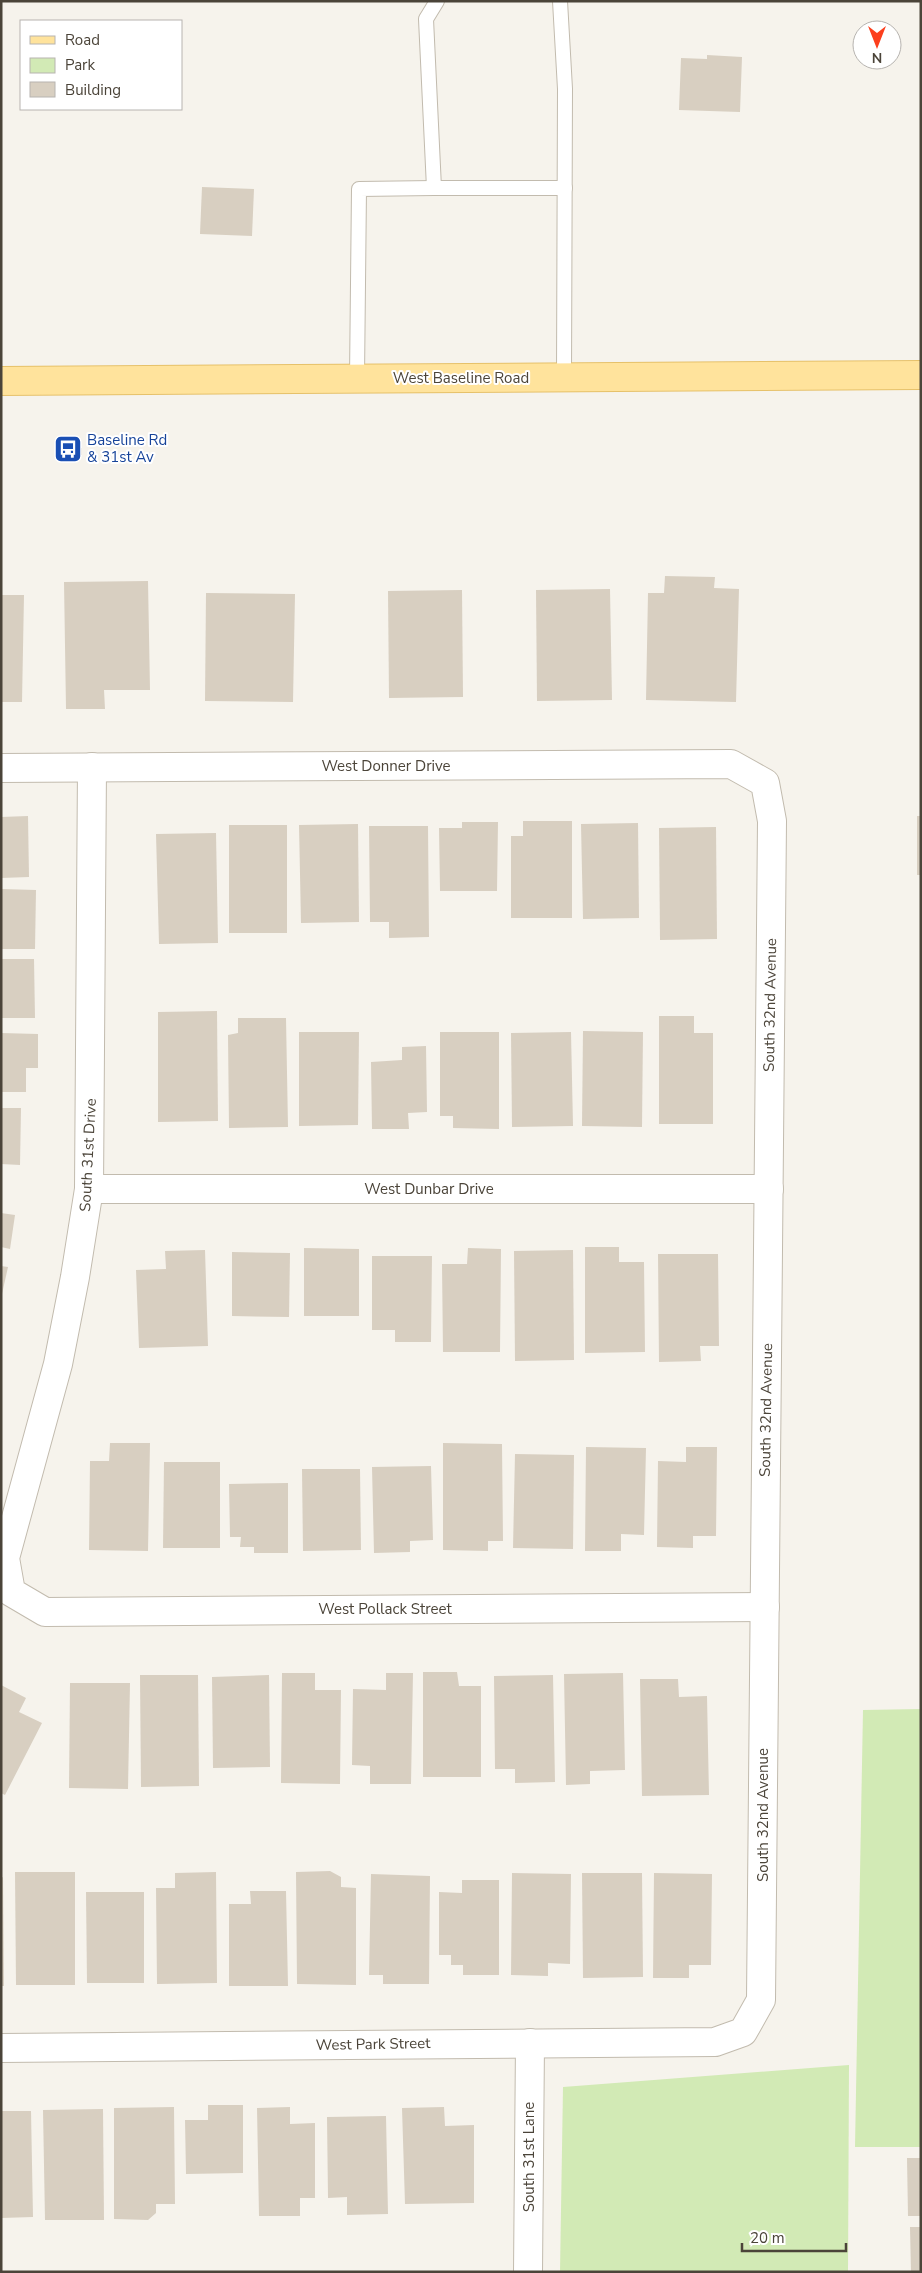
<svg xmlns="http://www.w3.org/2000/svg" width="922" height="2273" viewBox="0 0 922 2273" font-family="'Nunito Sans',sans-serif">
	<rect width="100%" height="100%" fill="#f6f3ec"/>
	<g fill="#d2eab5">
		<polygon points="921,1709 921,2147 855,2147 863,1710"/>
		<polygon points="849,2065 848,2272 560,2272 563,2087"/>
	</g>
	<g fill="#d8cfc1">
		<polygon points="707,55 742,57 740,112 679,110 681,58 707,59"/>
		<polygon points="202,187 254,189 252,236 200,234"/>
		<rect x="61" y="448" width="21" height="7"/>
		<polygon points="665,576 715,577 714,588 739,589 736,702 646,700 648,593 664,593"/>
		<polygon points="148,581 150,690 104,690 105,709 66,709 64,582"/>
		<polygon points="610,589 612,700 537,701 536,590"/>
		<polygon points="462,590 463,697 389,698 388,591"/>
		<polygon points="206,593 295,594 293,702 205,701"/>
		<polygon points="1,595 24,595 22,702 1,702"/>
		<polygon points="28,816 29,877 1,878 1,817"/>
		<rect x="917" y="816" width="4" height="59"/>
		<polygon points="523,821 572,821 572,918 511,918 511,836 523,836"/>
		<polygon points="462,822 498,822 497,891 440,891 439,828 462,828"/>
		<polygon points="638,823 639,918 583,919 581,824"/>
		<polygon points="358,824 359,922 301,923 299,825"/>
		<rect x="229" y="825" width="58" height="108"/>
		<polygon points="369,826 428,826 429,937 389,938 389,922 370,922"/>
		<polygon points="716,827 717,939 660,940 659,828"/>
		<polygon points="216,833 218,943 159,944 156,834"/>
		<polygon points="1,889 36,890 35,949 1,949"/>
		<polygon points="1,959 34,959 35,1018 1,1018"/>
		<polygon points="217,1011 218,1121 158,1122 158,1012"/>
		<polygon points="659,1016 694,1016 694,1033 713,1033 713,1124 659,1124"/>
		<polygon points="238,1018 286,1018 288,1127 229,1128 228,1035 238,1033"/>
		<polygon points="583,1031 643,1032 642,1127 582,1126"/>
		<polygon points="299,1032 359,1032 358,1125 299,1126"/>
		<polygon points="440,1032 499,1032 499,1129 453,1128 453,1116 440,1116"/>
		<polygon points="571,1032 573,1126 512,1127 511,1033"/>
		<polygon points="1,1033 38,1034 38,1068 26,1068 26,1092 1,1092"/>
		<polygon points="426,1046 427,1112 408,1113 409,1129 372,1129 371,1062 402,1060 402,1047"/>
		<polygon points="1,1108 21,1108 20,1165 1,1164"/>
		<polygon points="1,1213 15,1215 10,1249 1,1247"/>
		<polygon points="585,1247 619,1247 619,1262 644,1262 645,1352 585,1353"/>
		<polygon points="304,1248 359,1249 359,1316 304,1316"/>
		<polygon points="468,1248 501,1249 500,1352 443,1352 442,1264 467,1264"/>
		<polygon points="205,1250 208,1346 139,1348 136,1270 166,1269 165,1251"/>
		<polygon points="573,1250 574,1360 515,1361 514,1251"/>
		<polygon points="232,1252 290,1253 289,1317 232,1316"/>
		<polygon points="658,1254 718,1254 719,1346 700,1346 701,1361 659,1362"/>
		<polygon points="372,1256 432,1256 431,1342 395,1342 395,1330 372,1330"/>
		<polygon points="1,1266 8,1267 2,1294 1,1294"/>
		<polygon points="110,1443 150,1443 148,1551 89,1550 90,1461 109,1461"/>
		<polygon points="443,1443 502,1444 503,1541 488,1541 488,1551 443,1550"/>
		<polygon points="586,1447 646,1448 644,1535 621,1534 621,1551 585,1551"/>
		<polygon points="686,1447 717,1447 716,1536 693,1536 693,1548 657,1547 658,1461 686,1462"/>
		<polygon points="515,1454 574,1455 573,1549 513,1548"/>
		<polygon points="164,1462 220,1462 220,1548 163,1548"/>
		<polygon points="431,1466 433,1540 410,1541 410,1552 374,1553 372,1467"/>
		<polygon points="302,1469 360,1469 361,1550 303,1551"/>
		<polygon points="288,1483 288,1553 254,1553 254,1547 240,1547 241,1537 230,1537 229,1484"/>
		<polygon points="423,1672 457,1672 459,1686 481,1686 481,1777 423,1777"/>
		<polygon points="282,1673 315,1673 315,1690 341,1690 340,1784 281,1783"/>
		<polygon points="386,1673 413,1673 411,1784 370,1784 370,1766 352,1765 353,1689 386,1690"/>
		<polygon points="623,1673 625,1770 590,1771 590,1784 566,1785 564,1674"/>
		<polygon points="140,1675 198,1675 199,1786 141,1787"/>
		<polygon points="269,1675 270,1767 213,1768 212,1677"/>
		<polygon points="553,1675 555,1782 515,1783 515,1769 495,1769 494,1676"/>
		<polygon points="640,1679 678,1679 679,1697 707,1696 709,1795 642,1796"/>
		<polygon points="70,1683 130,1683 128,1789 69,1788"/>
		<polygon points="1,1685 26,1698 19,1712 42,1723 5,1795 1,1793"/>
		<polygon points="330,1871 341,1877 341,1887 356,1888 356,1985 297,1984 296,1872"/>
		<polygon points="15,1872 75,1872 75,1985 16,1985"/>
		<polygon points="216,1872 217,1983 157,1984 156,1888 175,1888 175,1873"/>
		<polygon points="512,1873 571,1874 570,1964 548,1963 548,1976 511,1975"/>
		<polygon points="582,1873 642,1873 643,1977 583,1978"/>
		<polygon points="654,1873 712,1874 711,1965 689,1965 689,1978 653,1978"/>
		<polygon points="371,1874 430,1876 429,1984 383,1984 383,1975 369,1975"/>
		<polygon points="3,1877 4,1986 1,1986 1,1878"/>
		<polygon points="462,1880 499,1880 499,1975 463,1975 463,1965 451,1965 451,1955 439,1955 439,1892 462,1893"/>
		<polygon points="250,1891 286,1891 288,1986 229,1986 229,1904 251,1904"/>
		<polygon points="86,1892 144,1892 144,1983 87,1983"/>
		<polygon points="208,2105 243,2105 243,2173 186,2174 185,2120 208,2120"/>
		<polygon points="174,2107 175,2204 156,2204 156,2213 148,2220 114,2219 114,2108"/>
		<polygon points="290,2107 290,2124 315,2123 315,2198 300,2198 300,2216 259,2216 257,2108"/>
		<polygon points="444,2107 445,2126 474,2125 474,2203 405,2204 402,2108"/>
		<polygon points="103,2109 104,2220 45,2220 43,2110"/>
		<polygon points="1,2111 31,2111 33,2217 1,2218"/>
		<polygon points="386,2116 388,2214 347,2215 347,2197 328,2198 327,2117"/>
		<polygon points="907,2158 921,2158 921,2216 908,2216"/>
		<polygon points="910,2227 921,2227 921,2272 911,2272"/>
	</g>
	<g fill="none" stroke-linecap="round" stroke-linejoin="round">
		<g stroke="#c2bbae" stroke-width="16">
			<g id="service">
				<polyline points="437,1 426,19 434,188 565,188"/>
				<polyline points="560,1 565,89 564,377"/>
				<polyline points="357,378 359,189 434,188"/>
			</g>
		</g>
		<g stroke="#c2bbae" stroke-width="30">
			<g id="minor">
				<polyline points="92,767 89,1189 75,1277 58,1364 5,1558 11,1592 45,1612 765,1607"/>
				<polyline points="1,768 731,764 765,783 772,821 761,2000 743,2032 715,2042 1,2048"/>
				<polyline points="89,1189 769,1189"/>
				<polyline points="528,2272 530,2043"/>
			</g>
		</g>
		<g stroke="#e6c16a" stroke-width="30">
			<polyline id="primary" points="1,381 921,375"/>
		</g>
		<use href="#service" stroke="#fff" stroke-width="14"/>
		<use href="#minor" stroke="#fff" stroke-width="28"/>
		<use href="#primary" stroke="#ffe39c" stroke-width="28"/>
	</g>
	<defs>
		<g id="bus-square" transform="scale(1.4375)"><rect x="-9" y="-9" width="18" height="18" rx="4" fill="#1a4fb4" stroke="#fff"/><path d="M-5-6H5V4H4V6H2V4H-2V6H-4V4H-5ZM-3.5-4V0h7V-4ZM-3.5 1.2v1.5H-2V1.2ZM2 1.2v1.5H3.5V1.2Z" fill="#fff"/></g>
	</defs>
	<g fill-rule="evenodd">
		<use href="#bus-square" x="68" y="449"/>
	</g>
	<g text-anchor="middle" dominant-baseline="central" stroke-width="4" stroke-linejoin="round" paint-order="stroke">
		<g font-size="15" fill="#4b4439" stroke="#fff">
			<text x="461" y="378">West Baseline Road</text>
			<text x="386" y="766">West Donner Drive</text>
			<text transform="translate(770 1005) rotate(-89)">South 32nd Avenue</text>
			<text transform="translate(88 1155) rotate(-87)">South 31st Drive</text>
			<text x="429" y="1189">West Dunbar Drive</text>
			<text transform="translate(766 1410) rotate(-89)">South 32nd Avenue</text>
			<text x="385" y="1609">West Pollack Street</text>
			<text transform="translate(763 1815) rotate(-90)">South 32nd Avenue</text>
			<text transform="translate(373 2044) rotate(-1)">West Park Street</text>
			<text transform="translate(529 2157) rotate(-90)">South 31st Lane</text>
		</g>
		<g font-size="15" fill="#164399" stroke="#fff" text-anchor="start">
			<text x="87" y="440">Baseline Rd<tspan x="87" dy="17">&amp; 31st Av</tspan></text>
		</g>
	</g>
	<rect width="922" height="2273" fill="none" stroke="#4b4439" stroke-width="5"/>
	<rect x="20" y="20" width="162" height="90" fill="#ffffff" stroke="#b7b4b0"/>
	<rect x="30" y="36" width="25" height="8" fill="#ffe39c" stroke="#b7b4b0"/>
	<text x="65" y="45" font-size="15" fill="#4b4439">Road</text>
	<rect x="30" y="58" width="25" height="15" fill="#d2eab5" stroke="#b7b4b0"/>
	<text x="65" y="70" font-size="15" fill="#4b4439">Park</text>
	<rect x="30" y="82" width="25" height="15" fill="#d8cfc1" stroke="#b7b4b0"/>
	<text x="65" y="95" font-size="15" fill="#4b4439">Building</text>
	<g transform="translate(877 45) rotate(180)"><circle r="24" fill="#ffffff" stroke="#b7b4b0"/>
	<path d="M0-4L9 19L0 12L-9 19Z" fill="#fc3f1d"/>
	<text y="-8" font-size="14" font-weight="bold" text-anchor="middle" fill="#4b4439">N</text>
	</g>
	<path d="M742 2243v8h104v-8" fill="none" stroke="#4b4439" stroke-width="2.5"/>
	<text x="750" y="2243" font-size="15" fill="#4b4439" stroke="#ffffff" stroke-width="4" paint-order="stroke">20 m</text>
</svg>
